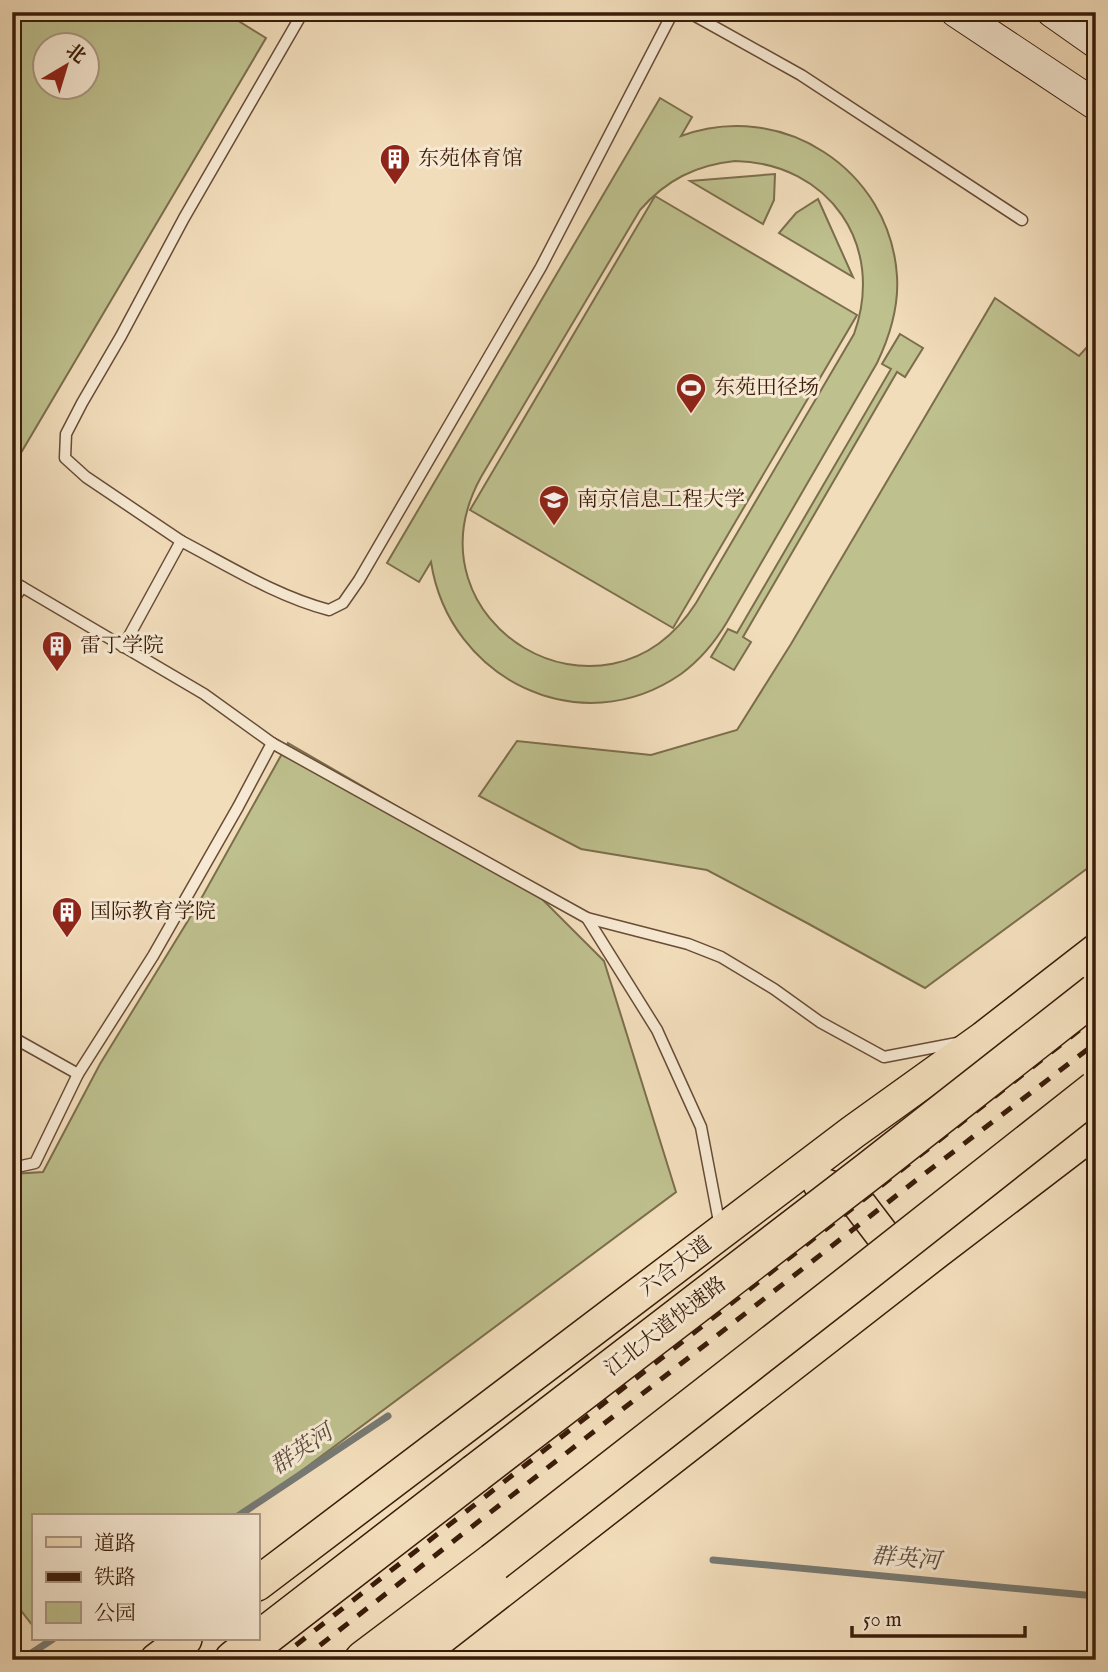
<svg xmlns="http://www.w3.org/2000/svg" width="1108" height="1672" viewBox="0 0 1108 1672" font-family="'IM FELL English','Noto Serif SC',serif">
	<rect width="100%" height="100%" fill="#f2ddbb"/>
	<filter id="stains"><feTurbulence type="fractalNoise" baseFrequency=".00286" numOctaves="4"/><feColorMatrix values="0 0 0 0 .2 0 0 0 0 .09 0 0 0 0 .02 0 0 0 .5 -.17"/></filter>
	<radialGradient id="worn" r=".72"><stop offset=".6" stop-color="#630" stop-opacity="0"/><stop offset="1" stop-color="#630" stop-opacity=".3"/></radialGradient>
	<g fill="#bec08e" stroke="#7c6e4c" stroke-width="2" fill-rule="evenodd">
		<path d="M 12,12 L 224,12 L 266,38 L 12,468 ZM 46,46 L 88,46 L 88,88 L 46,88 Z"/>
		<path d="M 660,98 L 692,117 L 681,136 C 781,99 890,169 897,276 C 899,307 890,336 877,363 L 727,622 C 715,642 700,660 681,674 C 580,744 449,679 431,562 L 419,582 L 387,563 ZM 735,161 C 829,163 886,245 854,334 L 696,603 C 605,745 401,623 481,477 L 640,210 C 666,180 696,165 735,161 Z"/>
		<polygon points="775,174 774,200 763,224 690,181"/>
		<polygon points="655,196 857,315 673,628 470,510"/>
		<polygon points="818,199 853,277 779,233 796,213"/>
		<polygon points="995,298 1079,356 1096,337 1096,862 925,988 807,923 707,870 581,849 479,796 517,741 651,755 737,730 791,644"/>
		<polygon points="900,334 923,348 905,377 897,372 743,637 751,642 734,670 711,657 728,629 737,633 891,369 882,364"/>
		<polygon points="288,743 522,879 604,961 676,1192 241,1516 33,1516 33,1626 12,1599 12,1174 43,1172 100,1064 197,906"/>
	</g>
	<g fill="none" stroke-linecap="round" stroke-linejoin="round">
		<g stroke="#777a74" stroke-width="7">
			<polyline points="238,1516 388,1416"/>
			<polyline points="713,1560 1096,1596"/>
			<polyline points="21,1660 53,1639"/>
		</g>
		<g stroke="#684c36" stroke-width="13">
			<g id="lane">
				<polyline points="688,12 801,75 1022,220"/>
				<polyline points="181,541 86,477 65,458 66,434 82,403 121,336 184,218 303,12"/>
				<polyline points="12,581 204,694 272,743 587,918 688,944 721,957 774,989 820,1022 884,1057 957,1043"/>
				<polyline points="12,602 22,587"/>
				<path d="M 123,647 L 181,541 C 229,566 276,596 329,610 L 343,603 L 359,580 L 541,267 L 673,12"/>
				<polyline points="587,918 657,1030 701,1127 720,1227"/>
				<polyline points="12,1037 78,1074"/>
				<polyline points="12,1164 17,1167 35,1163 78,1074 153,956 238,807 272,743"/>
			</g>
		</g>
		<g stroke="#3a1c09" stroke-width="32">
			<g id="secondary">
				<polyline points="956,12 1096,105"/>
				<polyline points="1052,12 1096,43"/>
			</g>
		</g>
		<g stroke="#3a1c09" stroke-width="36">
			<g id="primary">
				<polyline points="820,1184 852,1195 887,1241 886,1278"/>
				<polyline points="257,1584 853,1132 984,1038 1096,951"/>
				<polyline points="157,1660 185,1639"/>
				<polyline points="412,1660 936,1252 1096,1130"/>
			</g>
		</g>
		<g stroke="#3a1c09" stroke-width="41">
			<g id="highway">
				<polyline points="234,1660 476,1473"/>
				<polyline points="364,1660 494,1562"/>
			</g>
		</g>
		<use href="#lane" stroke="#f7e9d3" stroke-width="10"/>
		<use href="#secondary" stroke="#f7e9d3" stroke-width="30"/>
		<use href="#primary" stroke="#f2ddbb" stroke-width="33"/>
		<use href="#highway" stroke="#f2ddbb" stroke-width="38"/>
		<g stroke="#3a1c09" stroke-width="5" stroke-dasharray="12 12" stroke-linecap="butt">
			<polyline points="277,1660 1096,1017"/>
			<polyline points="301,1660 919,1178 1096,1043"/>
		</g>
		<g stroke="#3a1c09" stroke-width="41" stroke-linecap="butt">
			<g id="highway-bridge">
				<polyline points="476,1473 869,1171 1096,993"/>
				<polyline points="494,1562 859,1277 1096,1090"/>
			</g>
		</g>
		<use href="#highway-bridge" stroke="#f2ddbb" stroke-width="38"/>
	</g>
	<defs>
		<g id="building-pin" transform="scale(1.575)"><path d="M0 17L-7.5 6A9.5 9.5 0 1 1 7.5 6Z" fill="#8f2418" stroke="#f7e9d3"/><path d="M-4-6H4V6H1V3H-1V6H-4ZM-2.5-4.3h1.7v1.8h-1.7ZM.8-4.3h1.7v1.8H.8ZM-2.5-1h1.7V.8h-1.7ZM.8-1h1.7V.8H.8Z" fill="#fff"/></g>
		<g id="stadium-pin" transform="scale(1.575)"><path d="M0 17L-7.5 6A9.5 9.5 0 1 1 7.5 6Z" fill="#8f2418" stroke="#f7e9d3"/><path d="M0-5a6.5 5 0 1 0 0 10a6.5 5 0 1 0 0-10ZM-3.5-1.8h7v3.6h-7Z" fill="#fff"/></g>
		<g id="university-pin" transform="scale(1.575)"><path d="M0 17L-7.5 6A9.5 9.5 0 1 1 7.5 6Z" fill="#8f2418" stroke="#f7e9d3"/><path d="M0-5L7-2L0 1L-7-2ZM-4 1L0 2.5L4 1V4Q0 6-4 4Z" fill="#fff"/></g>
	</defs>
	<g fill-rule="evenodd">
		<use href="#building-pin" x="395" y="159"/>
		<use href="#stadium-pin" x="691" y="388"/>
		<use href="#university-pin" x="554" y="500"/>
		<use href="#building-pin" x="57" y="646"/>
		<use href="#building-pin" x="67" y="912"/>
	</g>
	<g text-anchor="middle" dominant-baseline="central" stroke-width="6" stroke-linejoin="round" paint-order="stroke">
		<g font-size="21" fill="#3a1c09" stroke="#f7e9d3" text-anchor="start">
			<text x="418" y="159">东苑体育馆</text>
			<text x="714" y="388">东苑田径场</text>
			<text x="577" y="500">南京信息工程大学</text>
			<text x="80" y="646">雷丁学院</text>
			<text x="90" y="912">国际教育学院</text>
		</g>
		<g font-size="21" fill="#3a1c09" stroke="#f7e9d3">
			<text transform="translate(676 1267) rotate(-37)">六合大道</text>
			<text transform="translate(666 1327) rotate(-38)">江北大道快速路</text>
		</g>
		<g font-size="23" font-style="italic" fill="#594b3e" stroke="#f7e9d3">
			<text transform="translate(302 1450) rotate(-34)">群英河</text>
			<text transform="translate(906 1559) rotate(5)">群英河</text>
		</g>
	</g>
	<rect width="1108" height="1672" fill="none" stroke="#f2ddbb" stroke-width="42"/>
	<rect x="14" y="14" width="1080" height="1644" fill="none" stroke="#3a1c09" stroke-width="3.5"/>
	<rect x="21" y="21" width="1066" height="1630" fill="none" stroke="#3a1c09" stroke-width="2"/>
	<rect x="32" y="1514" width="228" height="126" fill="#f7e9d3" stroke="#ab9782" stroke-width="2"/>
	<rect x="46" y="1537" width="35" height="10" fill="#f2ddbb" stroke="#ab9782" stroke-width="2"/>
	<text x="94" y="1550" font-size="21" fill="#3a1c09">道路</text>
	<rect x="46" y="1572" width="35" height="10" fill="#3a1c09" stroke="#ab9782" stroke-width="2"/>
	<text x="94" y="1584" font-size="21" fill="#3a1c09">铁路</text>
	<rect x="46" y="1602" width="35" height="21" fill="#bec08e" stroke="#ab9782" stroke-width="2"/>
	<text x="94" y="1620" font-size="21" fill="#3a1c09">公园</text>
	<g transform="translate(66 66) rotate(38)"><circle r="33" fill="#f7e9d3" stroke="#ab9782" stroke-width="2"/>
	<path d="M0-5L12 26L0 18L-12 26Z" fill="#8f2418"/>
	<text y="-10" font-size="19" font-weight="bold" text-anchor="middle" fill="#3a1c09">北</text>
	</g>
	<path d="M852 1626v10h173v-10" fill="none" stroke="#3a1c09" stroke-width="3.5"/>
	<text x="863" y="1626" font-size="21" fill="#3a1c09" stroke="#f7e9d3" stroke-width="5" paint-order="stroke">50 m</text>
	<rect width="100%" height="100%" filter="url(#stains)"/>
	<rect width="100%" height="100%" fill="url(#worn)"/>
</svg>
